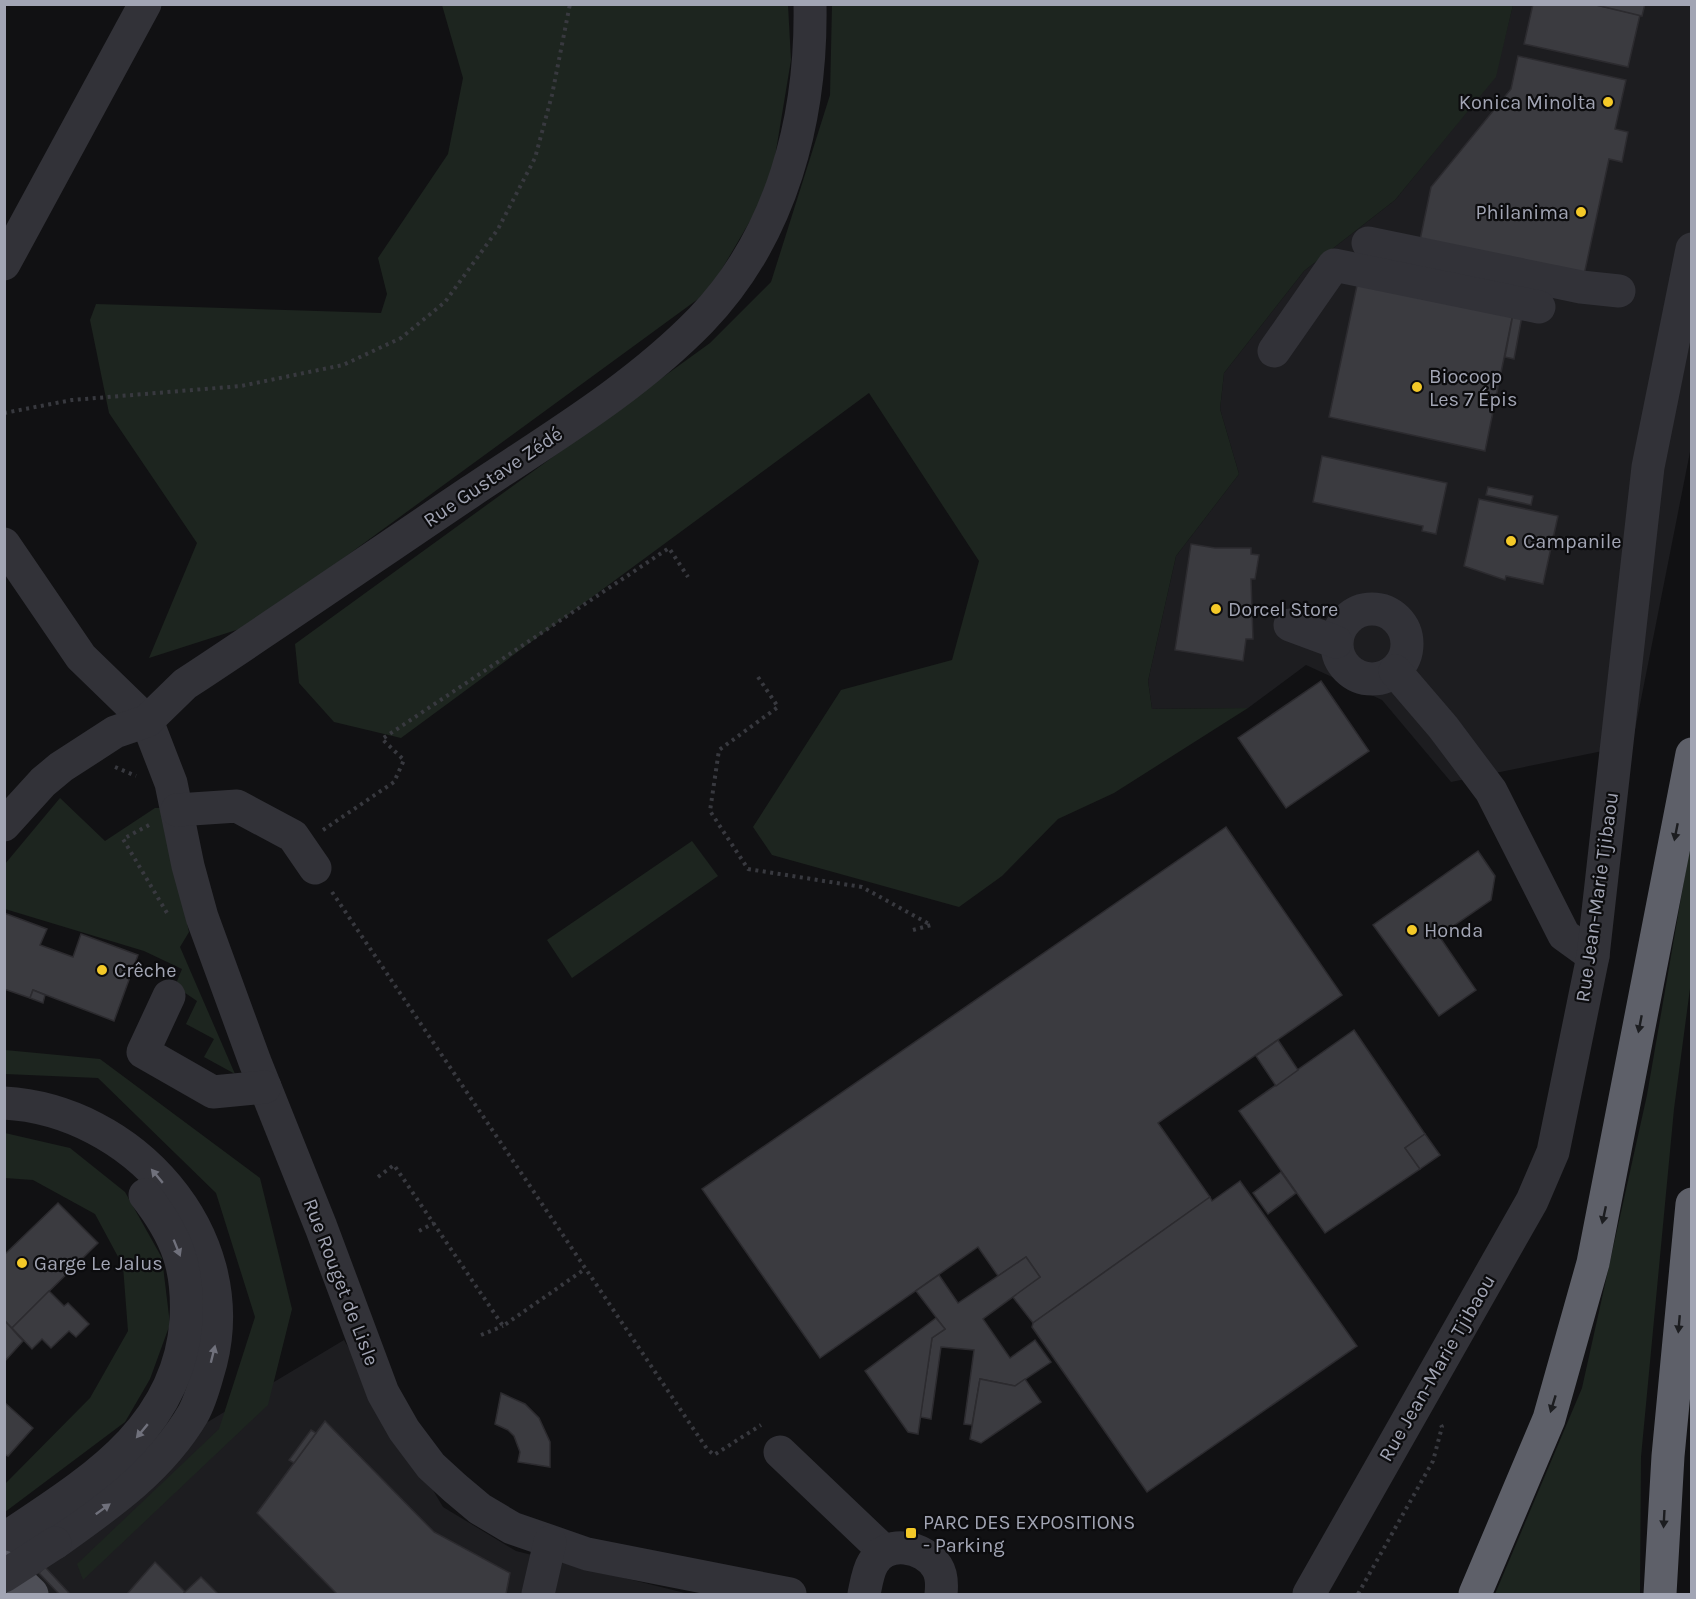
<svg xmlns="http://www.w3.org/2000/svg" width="1696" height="1599" viewBox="0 0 1696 1599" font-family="Karla,sans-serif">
	<rect width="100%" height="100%" fill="#111113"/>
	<g fill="#1d1d20">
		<polygon points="1513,5 1691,5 1691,447 1632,745 1451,782 1382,700 1306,665 1248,708 1152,709 1148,681 1176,556 1239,474 1220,409 1224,373 1304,271 1395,200 1495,77"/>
		<polygon points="344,1340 443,1507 516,1551 689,1594 5,1594 5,1577 176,1441"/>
	</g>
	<g fill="#1d251f">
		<polygon points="442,5 788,5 791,60 770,187 709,291 252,625 149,658 197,543 109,413 90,320 96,304 381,313 387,294 378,258 448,154 463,78"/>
		<polygon points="832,5 1513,5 1496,77 1395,200 1304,271 1224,373 1220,409 1239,474 1176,556 1148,681 1152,709 1248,708 1114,793 1058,819 1002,876 959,907 772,855 753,827 841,690 952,660 979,561 869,393 401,738 334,722 299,683 295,644 710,343 771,282 830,95"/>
		<polygon points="60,798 105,841 155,808 161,808 189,932 180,947 235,1074 204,1057 214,1039 186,1024 197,1001 175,986 182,969 144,951 5,909 5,864"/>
		<polygon points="1691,840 1691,981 1674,1109 1641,1457 1640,1594 1495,1594 1582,1388 1647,1095"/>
		<polygon points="692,841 718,876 572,978 547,940"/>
		<polygon points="5,1050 100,1059 260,1178 292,1309 268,1405 83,1580 77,1564 219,1429 255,1317 216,1193 98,1078 5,1074"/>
		<polygon points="5,1133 70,1148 125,1192 162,1258 170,1324 150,1379 125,1422 5,1512 5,1484 90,1398 128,1331 123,1266 95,1214 33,1180 5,1178"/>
	</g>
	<g fill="#3b3b40" stroke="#2c2b2f" stroke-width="1.5">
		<polygon points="1533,4 1592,4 1640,15 1628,67 1524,44"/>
		<polygon points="1592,4 1645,4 1642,16"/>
		<polygon points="1518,56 1626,80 1615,129 1628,132 1622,162 1609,159 1584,275 1420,240 1431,187 1511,89"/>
		<polygon points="1359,276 1514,309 1485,451 1329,417"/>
		<polygon points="1514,309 1523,311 1514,359 1505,357"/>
		<polygon points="1322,456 1447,483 1436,534 1422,531 1423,526 1313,502"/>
		<polygon points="1488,487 1533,496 1531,505 1486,495"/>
		<polygon points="1479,499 1558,516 1543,584 1506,576 1505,580 1464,566"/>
		<polygon points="1191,544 1215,548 1251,548 1251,554 1259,555 1255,579 1251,579 1253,639 1246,639 1243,661 1175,650"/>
		<polygon points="1321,681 1369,751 1286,808 1238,738"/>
		<polygon points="1226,827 1342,995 1158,1123 1210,1197 1033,1323 1012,1296 1040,1277 1026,1257 998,1276 978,1247 820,1358 702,1189"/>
		<polygon points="1478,851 1495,876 1491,900 1439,936 1476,990 1439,1016 1373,925"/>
		<polygon points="4,913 47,929 40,945 73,957 81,934 138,955 114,1021 33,990 30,998 4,989"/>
		<polygon points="33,990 45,995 43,1003 30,998"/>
		<polygon points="1354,1030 1425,1134 1405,1148 1420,1169 1325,1233 1239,1111"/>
		<polygon points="1278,1040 1298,1070 1276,1086 1256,1056"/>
		<polygon points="1425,1134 1440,1155 1420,1169 1405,1148"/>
		<polygon points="1281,1172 1296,1193 1268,1214 1253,1193"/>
		<polygon points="1240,1181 1357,1346 1147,1492 1032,1327 1033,1323 1210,1197 1212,1201"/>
		<polygon points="58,1203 98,1243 12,1328 4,1320 4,1255"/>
		<polygon points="1026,1257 1040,1277 983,1319 1010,1358 1035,1340 1051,1362 1015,1386 980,1379 972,1425 964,1424 974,1350 941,1347 931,1419 920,1417 932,1338 945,1329 916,1291 939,1275 958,1303"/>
		<polygon points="49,1291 64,1306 68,1303 89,1324 76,1337 69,1331 51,1348 42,1339 32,1349 12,1328"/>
		<polygon points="936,1318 945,1329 932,1338 918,1434 908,1432 865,1371"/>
		<polygon points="5,1321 23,1341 4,1362 4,1322"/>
		<polygon points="980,1379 1015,1386 1025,1379 1041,1402 981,1443 970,1439"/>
		<polygon points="501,1393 525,1404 539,1418 550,1442 550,1467 518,1462 520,1452 514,1436 508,1430 495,1424"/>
		<polygon points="4,1402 33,1428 8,1456 4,1454"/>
		<polygon points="325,1421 434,1532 510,1573 506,1594 337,1594 257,1513"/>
		<polygon points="311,1430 316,1433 294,1463 289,1460"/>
		<polygon points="155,1562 185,1592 183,1594 127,1594"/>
		<polygon points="45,1567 69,1593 67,1594 59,1594 39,1573"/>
		<polygon points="201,1577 218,1594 183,1594 185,1592"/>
	</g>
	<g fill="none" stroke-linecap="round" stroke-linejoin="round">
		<g stroke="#38393f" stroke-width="4" stroke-dasharray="3 4.5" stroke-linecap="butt">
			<polyline points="4,413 72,400 241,386 343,365 401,338 445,302 498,229 535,158 552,95 570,4"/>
			<polyline points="758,677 778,707 719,750 710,811 748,869 862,887 931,925 913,930"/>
			<polyline points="115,767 136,776"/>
			<polyline points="149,825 123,839 167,913"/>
			<polyline points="323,830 394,782 404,760 382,739 669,548 688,577"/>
			<polyline points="332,892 707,1449 714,1455 761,1425"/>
			<polyline points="378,1177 394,1165 503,1326 585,1269"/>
			<polyline points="419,1231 434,1223"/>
			<polyline points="481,1335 503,1326"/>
			<polyline points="1358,1594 1433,1461 1442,1427 1441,1425"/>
		</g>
		<g stroke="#323238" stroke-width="33">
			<polyline points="1368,243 1581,287 1619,291"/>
			<polyline points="4,264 145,4"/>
			<polyline points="1274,351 1334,265 1539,307"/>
			<polyline points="4,544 81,657 147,721 171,783 188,866 202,917 255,1062 321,1227 383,1393 404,1430 431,1466 455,1488 480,1509 512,1528 587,1554 790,1594"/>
			<circle cx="1372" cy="644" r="35"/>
			<polyline points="1290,625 1336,642"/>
			<polyline points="1395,671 1443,727 1491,791 1564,935 1593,956"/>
			<polyline points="177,810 237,806 293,836 315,868"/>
			<path d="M 4,825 L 43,782 L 61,767 L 115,732 L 147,721 L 185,684 C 281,621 375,556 470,492 C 549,439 634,389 701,320 C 782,236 812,118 810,4"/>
			<polyline points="169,996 143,1052 213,1092 265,1087"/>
			<path d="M 4,1103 C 132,1110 243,1233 211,1362 C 206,1379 202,1398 193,1414 C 160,1470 107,1506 55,1543"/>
			<polyline points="780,1452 884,1551"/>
			<path d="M 4,1539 C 87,1483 178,1431 186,1321 C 189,1268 177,1236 145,1195"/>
			<polyline points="538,1594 550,1542"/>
			<path d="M 864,1594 C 866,1584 868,1571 873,1563 C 887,1539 924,1546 937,1567 C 942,1575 942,1585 941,1594"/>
			<polyline points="1309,1594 1532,1201 1553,1152 1593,956 1648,467 1692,249"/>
		</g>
		<polyline stroke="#4e4f57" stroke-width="33" points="4,1567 32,1594"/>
		<g stroke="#5e6069" stroke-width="33">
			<polyline points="1475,1594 1549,1419 1593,1263 1692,754"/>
			<polyline points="1660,1594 1668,1456 1692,1204"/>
		</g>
		<polyline stroke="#323238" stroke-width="33" points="4,1576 55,1543"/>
	</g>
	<defs><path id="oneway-solid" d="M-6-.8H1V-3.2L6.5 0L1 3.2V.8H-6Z" transform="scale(1.5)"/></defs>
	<g fill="#1c1d20">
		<use href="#oneway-solid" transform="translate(1676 832) rotate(101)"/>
		<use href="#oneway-solid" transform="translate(1640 1024) rotate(101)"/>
		<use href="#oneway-solid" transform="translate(1604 1215) rotate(102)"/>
		<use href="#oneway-solid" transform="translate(1679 1324) rotate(95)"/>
		<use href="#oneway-solid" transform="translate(1553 1404) rotate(107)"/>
		<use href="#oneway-solid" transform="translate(1664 1519) rotate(93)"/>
	</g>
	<g fill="#70717c">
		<use href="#oneway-solid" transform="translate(157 1176) rotate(-130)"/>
		<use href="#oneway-solid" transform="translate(177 1248) rotate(68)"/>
		<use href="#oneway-solid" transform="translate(213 1354) rotate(-76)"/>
		<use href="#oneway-solid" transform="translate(142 1431) rotate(130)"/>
		<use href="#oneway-solid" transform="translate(103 1509) rotate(-36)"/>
	</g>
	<g fill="#f4c928" stroke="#0c0c0e" stroke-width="2">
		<circle cx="1608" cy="102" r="6"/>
		<circle cx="1581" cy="212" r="6"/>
		<circle cx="1417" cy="387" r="6"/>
		<circle cx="1511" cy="541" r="6"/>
		<circle cx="1216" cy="609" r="6"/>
		<circle cx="1412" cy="930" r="6"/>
		<circle cx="102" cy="970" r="6"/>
		<circle cx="22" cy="1263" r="6"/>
		<rect x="905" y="1527" width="12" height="12" rx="3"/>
	</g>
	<g text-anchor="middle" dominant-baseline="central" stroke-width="4.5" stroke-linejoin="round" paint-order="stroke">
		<g font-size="20" fill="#a2a5b4" stroke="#0c0c0e" text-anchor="start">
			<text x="1596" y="102" text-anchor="end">Konica Minolta</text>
			<text x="1569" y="212" text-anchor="end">Philanima</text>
			<text x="1429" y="376">Biocoop<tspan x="1429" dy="23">Les 7 Épis</tspan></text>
			<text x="1523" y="541">Campanile</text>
			<text x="1228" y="609">Dorcel Store</text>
			<text x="1424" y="930">Honda</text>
			<text x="114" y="970">Crêche</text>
			<text x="34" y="1263">Garge Le Jalus</text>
			<text x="923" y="1522">PARC DES EXPOSITIONS<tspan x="923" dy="23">- Parking</tspan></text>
		</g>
		<g font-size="20" fill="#a2a5b4" stroke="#0c0c0e">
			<text transform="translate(493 477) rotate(-34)">Rue Gustave Zédé</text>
			<text transform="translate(1597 897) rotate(-82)">Rue Jean-Marie Tjibaou</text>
			<text transform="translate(341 1282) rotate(69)">Rue Rouget de Lisle</text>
			<text transform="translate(1437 1368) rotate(-60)">Rue Jean-Marie Tjibaou</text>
		</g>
	</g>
	<rect width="1696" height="1599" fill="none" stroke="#a2a5b4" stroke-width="12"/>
</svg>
